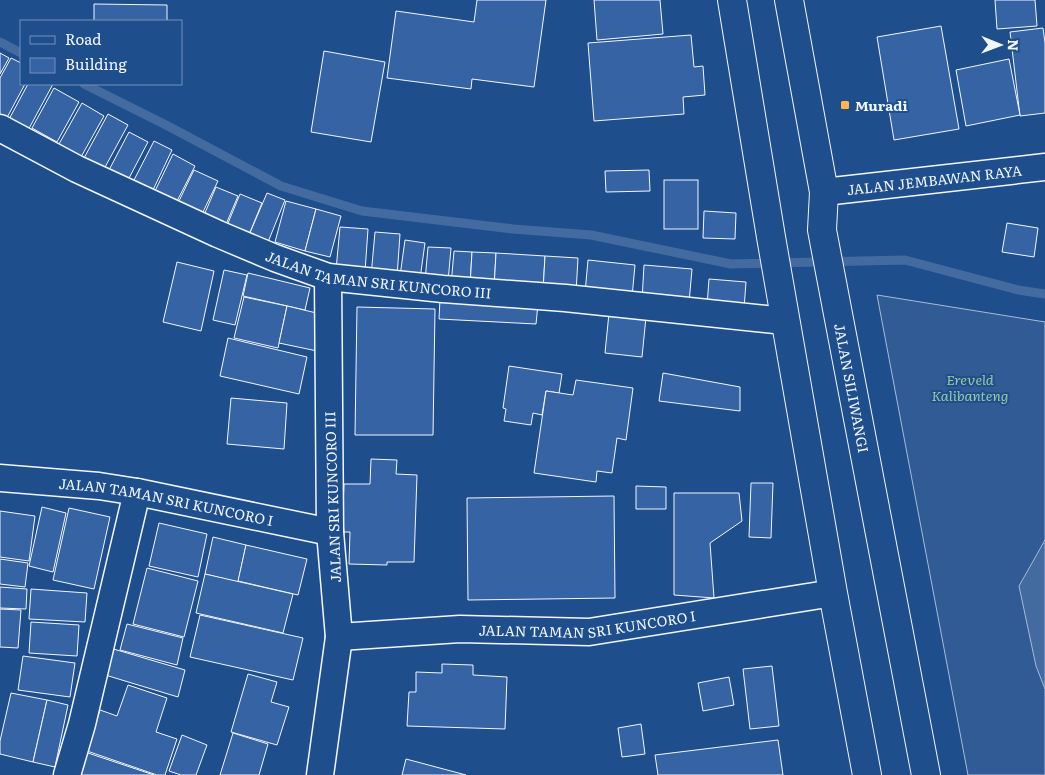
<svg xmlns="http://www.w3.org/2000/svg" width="1045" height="775" viewBox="0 0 1045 775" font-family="Literata,serif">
	<rect width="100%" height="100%" fill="#1f4e8c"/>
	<polygon fill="#305b95" stroke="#a8bbd7" points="877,295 1045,322 1045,775 968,775"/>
	<polygon fill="#446ba0" stroke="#a8bbd7" points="1045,540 1045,689 1036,666 1019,586"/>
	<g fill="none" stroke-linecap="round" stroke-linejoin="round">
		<g stroke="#446ba0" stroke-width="9">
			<polyline points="0,42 21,53"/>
			<polyline points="84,84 166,125 281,186 362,211 513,229 591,235 731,264 905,260 1018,290 1045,294"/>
		</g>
	</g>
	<g fill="#3563a3" stroke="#f2f6ff">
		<polygon points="477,0 546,0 534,87 472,79 471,89 387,78 396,11 474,22"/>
		<polygon points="594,0 660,0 663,34 597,40"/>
		<polygon points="995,0 1035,0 1037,26 997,29"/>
		<polygon points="94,4 167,5 167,21 94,21"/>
		<polygon points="941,26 959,129 894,140 877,37"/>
		<polygon points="1043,28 1045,43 1045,113 1020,116 1010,32"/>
		<polygon points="691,35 694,67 703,66 705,95 683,97 684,114 594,121 588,43"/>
		<polygon points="324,51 385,62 371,142 311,132"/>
		<polygon points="0,53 9,58 0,74"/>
		<polygon points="11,58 21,63 21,84 25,84 3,125 0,123 0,78"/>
		<polygon points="1009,59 1020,115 966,126 956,70"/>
		<polygon points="28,84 53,84 26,134 7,123"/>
		<polygon points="54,88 79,102 57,142 32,128"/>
		<polygon points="82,103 104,116 81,157 59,144"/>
		<polygon points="108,114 128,125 104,169 84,158"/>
		<polygon points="129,132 148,142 128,180 109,170"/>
		<polygon points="154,141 172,150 153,190 134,180"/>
		<polygon points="173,154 195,166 175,205 153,195"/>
		<polygon points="194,170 218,181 202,214 178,203"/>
		<polygon points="649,170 650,191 606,192 605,171"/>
		<rect x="664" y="180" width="34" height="49"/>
		<polygon points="216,187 238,196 224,229 202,220"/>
		<polygon points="267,193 285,200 268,242 249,235"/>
		<polygon points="240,194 262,203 248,237 226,228"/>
		<polygon points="286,201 316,209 305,251 275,242"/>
		<polygon points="316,209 341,216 330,257 305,251"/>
		<polygon points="704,211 736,213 735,239 703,238"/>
		<polygon points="1007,223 1038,228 1034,257 1002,252"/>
		<polygon points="340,227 368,229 365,272 336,270"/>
		<polygon points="375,232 400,234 397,277 371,276"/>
		<polygon points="405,240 425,243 420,279 400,276"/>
		<polygon points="428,247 451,248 448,282 425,281"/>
		<polygon points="454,251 472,252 470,286 451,285"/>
		<polygon points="472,252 496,253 494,288 470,286"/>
		<polygon points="496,253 545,256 543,291 494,288"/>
		<polygon points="545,256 578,258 576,293 543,291"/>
		<polygon points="588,260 635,265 632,297 585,293"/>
		<polygon points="177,262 214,271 201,331 163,322"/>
		<polygon points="644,265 692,269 689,303 642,300"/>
		<polygon points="224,270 247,275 235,325 213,320"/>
		<polygon points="248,273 310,288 305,310 243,296"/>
		<polygon points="709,279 746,282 744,309 707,306"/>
		<polygon points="244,297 287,306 278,348 234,338"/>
		<polygon points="440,299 538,304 536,324 439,319"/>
		<polygon points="287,306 325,315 317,351 279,343"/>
		<polygon points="357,307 435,309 433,435 355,435"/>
		<polygon points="609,313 646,317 642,357 605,353"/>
		<polygon points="228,338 307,357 299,394 220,376"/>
		<polygon points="509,366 562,374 559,393 546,391 542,415 533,413 531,425 504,421 506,409 503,408"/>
		<polygon points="663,373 740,387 740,411 659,401"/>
		<polygon points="576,380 633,388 626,440 617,438 612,473 597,471 596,482 534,473 546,391 573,395"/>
		<polygon points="231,398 287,403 284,449 227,444"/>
		<polygon points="371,459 397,460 396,474 417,475 414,562 387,562 387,565 349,564 350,532 342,532 344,484 370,484"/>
		<polygon points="751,483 773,483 771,538 749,537"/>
		<polygon points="636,486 666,487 666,509 636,509"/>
		<polygon points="674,493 739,493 742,521 710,543 714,598 674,595"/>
		<polygon points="614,496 615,598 468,600 467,498"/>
		<polygon points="42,507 66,513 53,572 29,566"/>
		<polygon points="69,508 110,517 94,589 53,580"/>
		<polygon points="0,511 35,516 29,561 0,557"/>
		<polygon points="159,523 207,534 198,577 149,566"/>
		<polygon points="213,537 246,545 238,582 205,574"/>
		<polygon points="246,545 307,559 298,595 238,581"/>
		<polygon points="0,559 28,563 25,587 0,584"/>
		<polygon points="147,568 198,581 184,637 133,624"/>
		<polygon points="205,574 293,594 283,633 196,613"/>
		<polygon points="0,587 27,589 26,609 0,608"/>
		<polygon points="31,589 87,593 85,622 29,619"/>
		<polygon points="0,609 21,610 18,648 0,647"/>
		<polygon points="200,615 303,638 293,680 190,657"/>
		<polygon points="31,622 79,625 77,656 29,653"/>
		<polygon points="127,624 183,638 177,665 120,650"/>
		<polygon points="110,648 185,670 178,697 102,674"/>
		<polygon points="23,656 75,663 70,697 18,690"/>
		<polygon points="442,664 473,665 473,675 507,677 505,729 407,726 409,692 416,692 416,672 442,673"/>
		<polygon points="772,666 779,726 750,729 743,669"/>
		<polygon points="248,674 277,682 271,702 289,707 277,745 231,732"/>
		<polygon points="729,677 734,705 703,711 698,683"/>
		<polygon points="128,685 167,698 156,732 177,739 165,775 157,775 87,751 100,710 117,716"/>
		<polygon points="11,693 47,700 33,762 0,754 0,741"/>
		<polygon points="47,700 68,705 55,767 33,762"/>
		<polygon points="641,724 645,754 622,757 618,728"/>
		<polygon points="233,733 268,744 259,775 220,775"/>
		<polygon points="182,735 207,745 196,775 181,775 169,771"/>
		<polygon points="778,740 783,775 658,775 655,755"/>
		<polygon points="85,752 154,775 82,775 78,773"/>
		<polygon points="406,759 466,775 402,775"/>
	</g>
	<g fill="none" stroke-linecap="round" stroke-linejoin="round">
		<g stroke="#f2f6ff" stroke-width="29">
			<g id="street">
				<path id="s1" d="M 0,128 L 77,169 L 218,234 L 275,258 L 328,277 L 443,289 L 565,298 L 785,321"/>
				<path id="s2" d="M 824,192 L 1045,167"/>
				<path id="s3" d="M 0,478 L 99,486 L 137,492 L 330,532"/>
				<path id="s4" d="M 339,637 L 460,629 L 589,632 L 833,593"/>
				<polyline points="67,775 82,724 137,492"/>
				<polyline points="320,775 339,637 330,532 328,277"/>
			</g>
		</g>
		<g stroke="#f2f6ff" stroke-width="30">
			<g id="highway">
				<polyline points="732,0 771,237 833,593 867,775"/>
				<path id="s5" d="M 789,0 L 824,192 L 822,230 L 926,775"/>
			</g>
		</g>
		<use href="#street" stroke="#1f4e8c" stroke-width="26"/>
		<use href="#highway" stroke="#1f4e8c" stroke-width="28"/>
	</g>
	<rect fill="#ffb74d" stroke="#1f4e8c" stroke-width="2" x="840" y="100" width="10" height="10" rx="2.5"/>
	<g text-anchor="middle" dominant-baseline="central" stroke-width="4" stroke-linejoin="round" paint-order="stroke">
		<g font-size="14" font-weight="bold" fill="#f2f6ff" stroke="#1f4e8c" text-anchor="start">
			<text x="855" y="105">Muradi</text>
		</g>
		<g font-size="14" fill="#f2f6ff" stroke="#1f4e8c">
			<text stroke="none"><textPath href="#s2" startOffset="111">JALAN JEMBAWAN RAYA</textPath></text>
			<text stroke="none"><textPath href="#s1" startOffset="410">JALAN TAMAN SRI KUNCORO III</textPath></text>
			<text stroke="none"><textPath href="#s5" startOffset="394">JALAN SILIWANGI</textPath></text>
			<text transform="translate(332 497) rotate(-92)">JALAN SRI KUNCORO III</text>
			<text stroke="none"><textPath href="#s3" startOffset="168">JALAN TAMAN SRI KUNCORO I</textPath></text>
			<text stroke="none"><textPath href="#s4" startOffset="249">JALAN TAMAN SRI KUNCORO I</textPath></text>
		</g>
		<g font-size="14" font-style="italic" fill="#97c8a6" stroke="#1f4e8c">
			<text x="970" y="379">Ereveld<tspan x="970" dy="16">Kalibanteng</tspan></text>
		</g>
	</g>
	<rect x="20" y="20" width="162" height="65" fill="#1f4e8c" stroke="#7391ba"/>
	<rect x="30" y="36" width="25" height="8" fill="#1f4e8c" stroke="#7391ba"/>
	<text x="65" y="45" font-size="15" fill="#f2f6ff">Road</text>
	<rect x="30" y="58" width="25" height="15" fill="#3563a3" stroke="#7391ba"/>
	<text x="65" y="70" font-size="15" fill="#f2f6ff">Building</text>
	<g transform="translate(1000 45) rotate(91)" stroke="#1f4e8c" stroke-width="4" paint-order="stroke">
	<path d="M0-4L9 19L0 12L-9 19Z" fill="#f2f6ff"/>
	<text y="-8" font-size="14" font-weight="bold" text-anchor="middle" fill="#f2f6ff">N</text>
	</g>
</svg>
